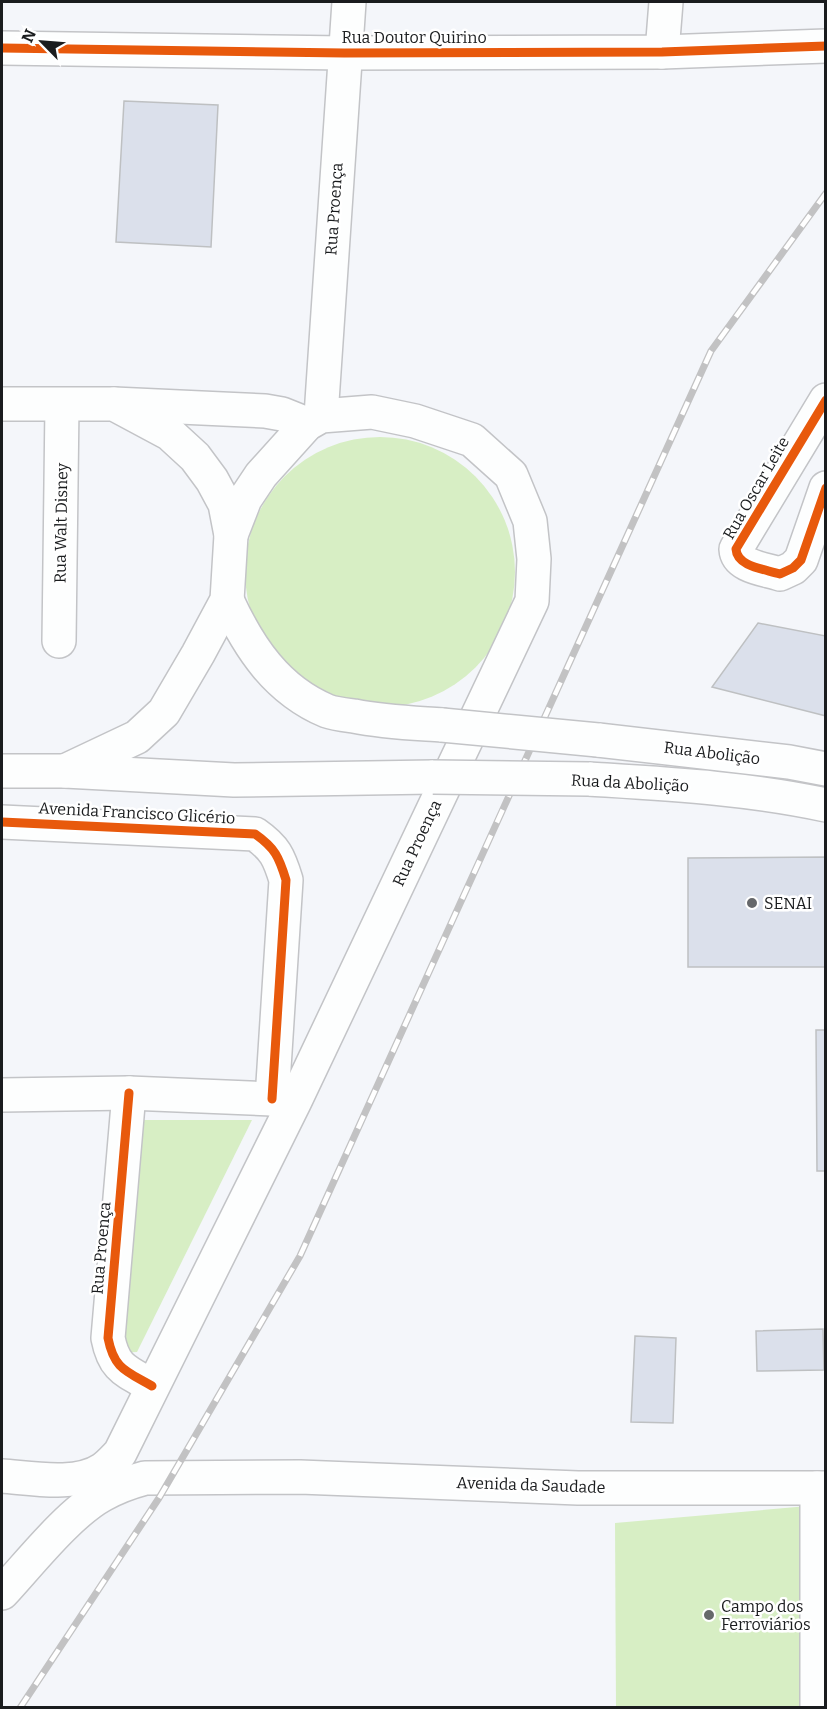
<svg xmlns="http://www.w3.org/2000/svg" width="827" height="1709" viewBox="0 0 827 1709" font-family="Bitter,serif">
	<rect width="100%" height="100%" fill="#f4f6fa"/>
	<g fill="#d7eec4">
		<circle cx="380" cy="572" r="135"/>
		<polygon points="136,1120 252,1120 137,1352 117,1353"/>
		<polygon points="808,1506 799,1707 616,1707 615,1523"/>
	</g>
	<g fill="#dbe0eb" stroke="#bec0c2" stroke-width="1.5">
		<polygon points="124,101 218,105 211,247 116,242"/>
		<polygon points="758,623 826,636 826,716 712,687"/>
		<polygon points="826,857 826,967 688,967 688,858"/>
		<polygon points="816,1030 826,1030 826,1171 817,1171"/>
		<polygon points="823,1329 824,1370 757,1371 756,1331"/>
		<polygon points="635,1336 676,1338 673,1423 631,1422"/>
	</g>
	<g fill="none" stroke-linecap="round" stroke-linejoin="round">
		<g stroke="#c3c4c7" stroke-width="36">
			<g id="minor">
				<polyline points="662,52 666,2"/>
				<path d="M 826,400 L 736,549 C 737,567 765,569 780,574 L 793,568 L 801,560 L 826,488"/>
				<polyline points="114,404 265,411 282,414 307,424"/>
				<polyline points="59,641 62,405"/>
				<path d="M 2,822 L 255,834 C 275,848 279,857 286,880 L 272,1099"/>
				<path d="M 129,1093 L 108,1338 C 114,1369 126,1371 152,1386"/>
				<polyline points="2,1095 129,1093 272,1099 293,1101"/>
				<polyline points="817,1708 817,1488"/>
			</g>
		</g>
		<g stroke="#c3c4c7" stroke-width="36">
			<polyline id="tertiary" points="2,48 344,53 662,52 826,46"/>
		</g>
		<g stroke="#c3c4c7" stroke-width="36">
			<g id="secondary">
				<polyline points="321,416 349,2"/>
				<path d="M 2,1593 C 29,1564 68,1514 102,1495 C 116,1487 130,1482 145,1478 L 300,1477 L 578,1488 L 826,1488"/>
			</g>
		</g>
		<g stroke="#c3c4c7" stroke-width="36">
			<g id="primary">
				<polyline points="2,404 114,404 170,434 195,457 212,480 225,504 231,535 227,600 198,654 164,712 137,737 65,771"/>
				<path d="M 227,600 C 249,648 277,690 327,711 C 335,714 346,715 354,716 C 383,722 413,723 442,725"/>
				<polyline points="598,740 789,762 826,769"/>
				<polyline points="2,771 65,771 234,780 433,777"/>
				<path d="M 589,779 C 668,784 747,788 826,805"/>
				<path d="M 2,1476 C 31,1478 77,1487 103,1469 C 109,1465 115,1458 120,1453 L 295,1101 L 532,601 L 534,559 L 530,521 L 511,475 L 472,440 L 415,421 L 372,412 L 321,416 L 307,424 L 261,475 L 245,499 L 231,535"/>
			</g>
		</g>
		<use href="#minor" stroke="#fdfefe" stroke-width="33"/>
		<use href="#tertiary" stroke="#fdfefe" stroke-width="33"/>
		<use href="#secondary" stroke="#fdfefe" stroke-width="33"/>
		<use href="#primary" stroke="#fdfefe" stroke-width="33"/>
		<g stroke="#c2c2c3" stroke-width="7">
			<polyline id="rail" points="20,1708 159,1498 300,1256 711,351 826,193"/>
		</g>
		<use href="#rail" stroke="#fff" stroke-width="4.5" stroke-dasharray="14" stroke-linecap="butt"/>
		<g stroke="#c3c4c7" stroke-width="36" stroke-linecap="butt">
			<g id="primary-bridge">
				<polyline points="442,725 598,740"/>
				<polyline points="433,777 589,779"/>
			</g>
		</g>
		<use href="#primary-bridge" stroke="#fdfefe" stroke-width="33"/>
		<g stroke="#fff" stroke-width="13">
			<g id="cycleway">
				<polyline points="2,48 344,53 662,52 826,46"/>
				<path d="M 826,400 L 736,549 C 737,567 765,569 780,574 L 793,568 L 801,560 L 826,488"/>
				<path d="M 2,822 L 255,834 C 275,848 279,857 286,880 L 272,1099"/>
				<path d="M 129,1093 L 108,1338 C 114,1369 126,1371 152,1386"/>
			</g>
		</g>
		<use href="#cycleway" stroke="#e8590c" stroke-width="9"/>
	</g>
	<g fill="#66686b" stroke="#fff" stroke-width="2">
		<circle cx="752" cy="903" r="6"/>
		<circle cx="709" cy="1615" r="6"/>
	</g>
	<g text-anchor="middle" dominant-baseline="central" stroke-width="5" stroke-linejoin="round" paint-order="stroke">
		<g font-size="16" fill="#1a1c1e" stroke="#fff">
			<text x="414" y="37">Rua Doutor Quirino</text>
			<text transform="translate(334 209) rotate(-86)">Rua Proença</text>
			<text transform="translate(756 488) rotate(-60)">Rua Oscar Leite</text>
			<text transform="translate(61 523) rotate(-89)">Rua Walt Disney</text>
			<text transform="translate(712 753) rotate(7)">Rua Abolição</text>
			<text transform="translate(630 783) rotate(3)">Rua da Abolição</text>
			<text transform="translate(137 813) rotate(3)">Avenida Francisco Glicério</text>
			<text transform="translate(417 843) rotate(-65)">Rua Proença</text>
			<text transform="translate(101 1248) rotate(-85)">Rua Proença</text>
			<text transform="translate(531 1485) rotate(2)">Avenida da Saudade</text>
		</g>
		<g font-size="16" fill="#1a1c1e" stroke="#fff" text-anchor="start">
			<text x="764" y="903">SENAI</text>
			<text x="721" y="1606">Campo dos<tspan x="721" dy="18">Ferroviários</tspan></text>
		</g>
	</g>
	<rect width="827" height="1709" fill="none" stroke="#1a1c1e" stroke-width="6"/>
	<g transform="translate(42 42) rotate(295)" stroke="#ffffff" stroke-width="4.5" paint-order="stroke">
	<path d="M0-4.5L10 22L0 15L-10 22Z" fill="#1a1c1e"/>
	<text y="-9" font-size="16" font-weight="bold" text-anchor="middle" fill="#1a1c1e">N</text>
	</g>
</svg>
